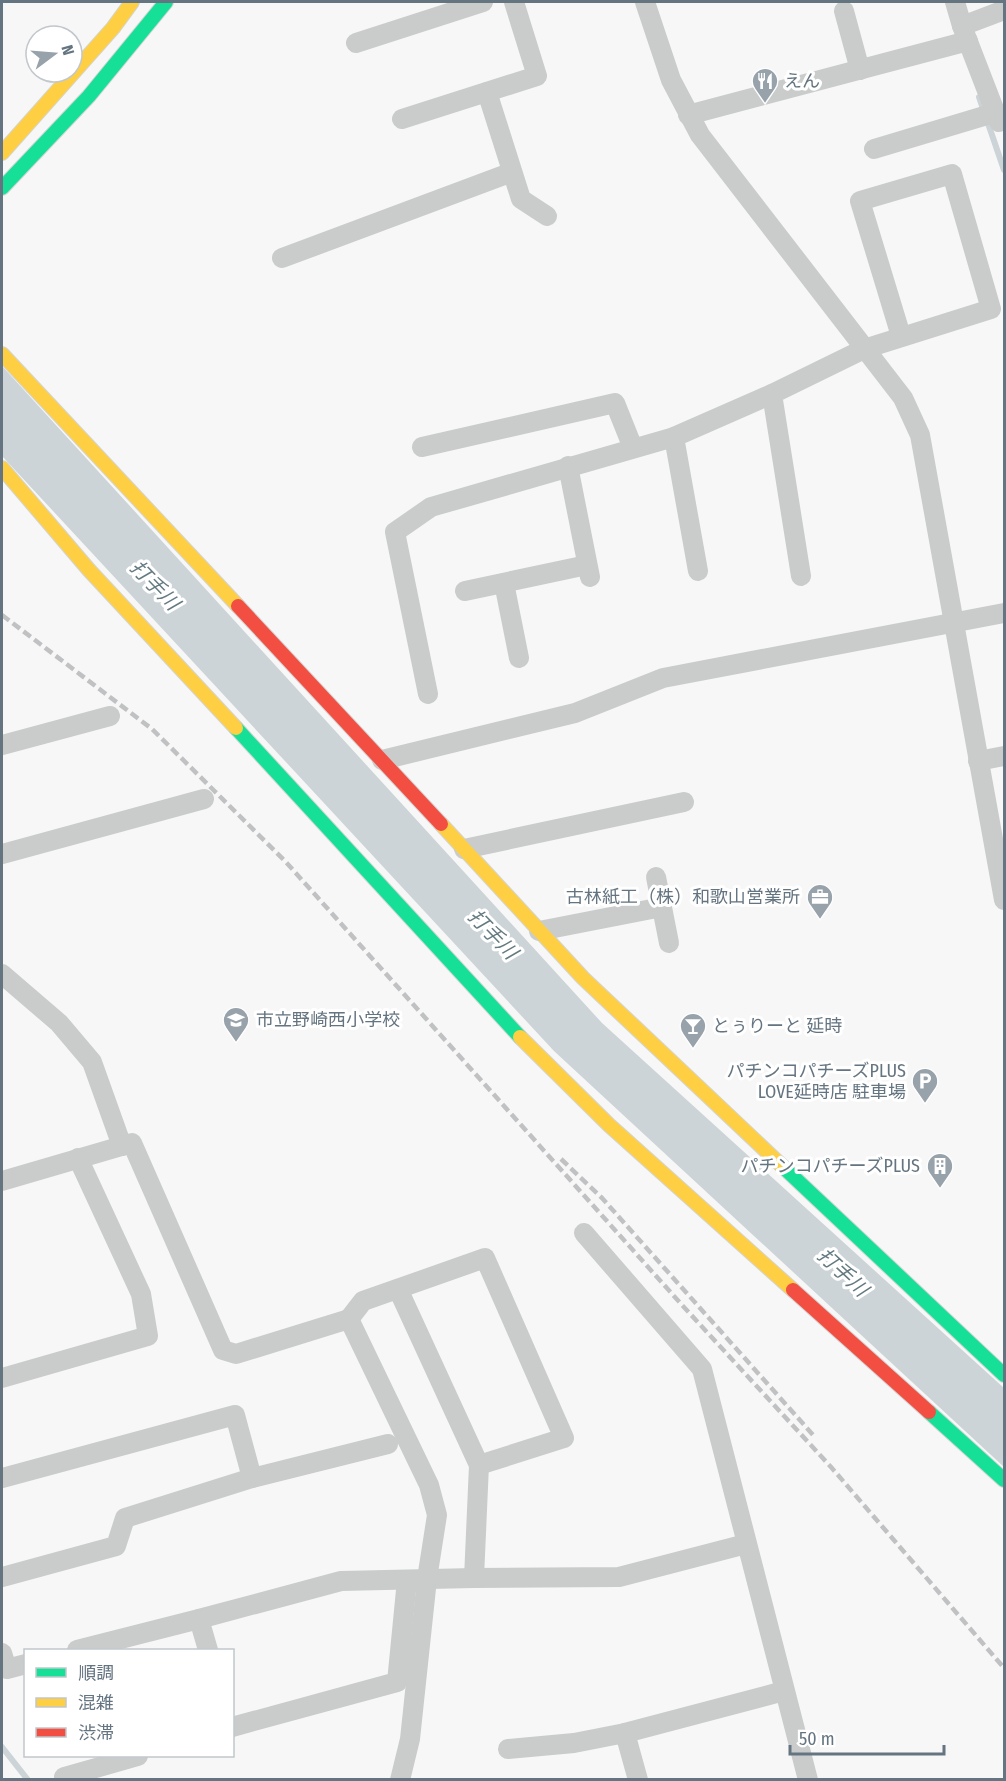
<svg xmlns="http://www.w3.org/2000/svg" width="1006" height="1781" viewBox="0 0 1006 1781" font-family="'Fira Sans Condensed','Noto Sans JP',sans-serif">
	<rect width="100%" height="100%" fill="#f7f7f7"/>
	<polygon fill="#ccd4d7" points="2,366 602,1023 1004,1388 1004,1467 554,1051 2,456"/>
	<g fill="none" stroke-linecap="round" stroke-linejoin="round">
		<g stroke="#ccd4d7" stroke-width="6">
			<polyline points="979,97 1004,170"/>
			<polyline points="2,1747 28,1780"/>
		</g>
		<g stroke="#d3d4d5" stroke-width="16">
			<g id="fast">
				<polyline points="2,188 89,96 166,2"/>
				<polyline points="236,728 520,1037"/>
				<polyline points="781,1165 1004,1375"/>
				<polyline points="929,1412 1004,1480"/>
			</g>
		</g>
		<g stroke="#d3d4d5" stroke-width="16">
			<g id="slow">
				<polyline points="2,153 113,28 132,2"/>
				<polyline points="2,354 238,606"/>
				<polyline points="2,468 89,570 236,728"/>
				<polyline points="441,824 583,978 781,1165"/>
				<polyline points="520,1037 609,1125 793,1290"/>
			</g>
		</g>
		<g stroke="#d3d4d5" stroke-width="16">
			<g id="jam">
				<polyline points="238,606 441,824"/>
				<polyline points="793,1290 929,1412"/>
			</g>
		</g>
		<g stroke="#cacccc" stroke-width="20">
			<polyline points="645,2 671,80 700,135 903,398 920,435 1004,900"/>
			<polyline points="955,2 962,26 1004,10"/>
			<polyline points="844,11 860,70"/>
			<polyline points="962,26 999,122"/>
			<polyline points="356,43 483,2"/>
			<polyline points="487,92 521,199 547,216"/>
			<polyline points="688,115 968,41"/>
			<polyline points="402,119 537,76 514,2"/>
			<polyline points="874,149 994,113"/>
			<polyline points="282,258 512,172"/>
			<polyline points="422,447 615,403 633,448"/>
			<polyline points="568,466 590,577"/>
			<polyline points="698,571 674,437 772,394"/>
			<polyline points="801,576 772,394 864,349 991,309 952,174 860,201 901,336"/>
			<polyline points="504,583 519,658"/>
			<polyline points="465,591 587,565"/>
			<polyline points="428,694 395,532 431,507 674,437"/>
			<polyline points="2,745 110,716"/>
			<polyline points="382,760 575,713 663,678 1004,613"/>
			<polyline points="978,761 1004,756"/>
			<polyline points="464,849 684,802"/>
			<polyline points="2,854 204,799"/>
			<polyline points="656,877 669,943"/>
			<polyline points="539,931 662,907"/>
			<polyline points="2,974 59,1023 92,1062 122,1146"/>
			<polyline points="2,1181 132,1143 223,1350 236,1354 349,1319 429,1485 437,1515 427,1579 410,1739 400,1780"/>
			<polyline points="584,1233 702,1369 808,1780"/>
			<polyline points="398,1289 479,1465 474,1578 619,1577 746,1544"/>
			<polyline points="349,1319 363,1301 485,1258 564,1438 479,1465"/>
			<polyline points="2,1378 148,1336 141,1294 78,1158"/>
			<polyline points="2,1478 235,1415 252,1478 388,1444"/>
			<polyline points="2,1577 116,1546 125,1518 252,1478"/>
			<polyline points="77,1650 199,1619"/>
			<polyline points="208,1650 199,1619 341,1581 474,1578"/>
			<polyline points="2,1653 7,1669 26,1664"/>
			<polyline points="232,1727 397,1682 407,1580"/>
			<polyline points="625,1733 784,1691"/>
			<polyline points="508,1749 574,1743 625,1733 638,1780"/>
			<polyline points="64,1777 138,1756"/>
		</g>
		<use href="#fast" stroke="#16e098" stroke-width="14"/>
		<use href="#slow" stroke="#ffcf43" stroke-width="14"/>
		<use href="#jam" stroke="#f24e42" stroke-width="14"/>
		<g stroke="#c0c1c3" stroke-width="4.5" stroke-dasharray="9 4.5" stroke-linecap="butt">
			<polyline points="2,615 152,729 285,861 682,1305 831,1467 1004,1668"/>
			<polyline points="561,1159 602,1198 814,1436"/>
		</g>
	</g>
	<defs>
		<g id="restaurant-pin" transform="scale(1.35)"><path d="M0 17L-7.5 6A9.5 9.5 0 1 1 7.5 6Z" fill="#97a2aa" stroke="#fff"/><path d="M-5-6h1v4h1v-4h1v4h1v-4h1v5L-1.5 .5V6h-2V.5L-5-1ZM5-6V6H3V1.5H1.5Q1.5-4 5-6Z" fill="#fff"/></g>
		<g id="office-pin" transform="scale(1.35)"><path d="M0 17L-7.5 6A9.5 9.5 0 1 1 7.5 6Z" fill="#97a2aa" stroke="#fff"/><path d="M-6-3h4V-5.5h4V-3h4V5H-6ZM-1-4.5V-3h2v-1.5ZM-6 0V1H6V0Z" fill="#fff"/></g>
		<g id="school-pin" transform="scale(1.35)"><path d="M0 17L-7.5 6A9.5 9.5 0 1 1 7.5 6Z" fill="#97a2aa" stroke="#fff"/><path d="M0-5L7-2L0 1L-7-2ZM-4 1L0 2.5L4 1V4Q0 6-4 4Z" fill="#fff"/></g>
		<g id="bar-pin" transform="scale(1.35)"><path d="M0 17L-7.5 6A9.5 9.5 0 1 1 7.5 6Z" fill="#97a2aa" stroke="#fff"/><path d="M-6-5H6L.8 .8V4.5H3.5V6h-7V4.5H-.8V.8Z" fill="#fff"/></g>
		<g id="parking-pin" transform="scale(1.35)"><path d="M0 17L-7.5 6A9.5 9.5 0 1 1 7.5 6Z" fill="#97a2aa" stroke="#fff"/><path d="M-3.5-5.5H1a3.5 3.5 0 0 1 0 7H-1V5.5H-3.5ZM-1-3.4V-.6H.8a1.4 1.4 0 0 0 0-2.8Z" fill="#fff"/></g>
		<g id="building-pin" transform="scale(1.35)"><path d="M0 17L-7.5 6A9.5 9.5 0 1 1 7.5 6Z" fill="#97a2aa" stroke="#fff"/><path d="M-4-6H4V6H1V3H-1V6H-4ZM-2.5-4.3h1.7v1.8h-1.7ZM.8-4.3h1.7v1.8H.8ZM-2.5-1h1.7V.8h-1.7ZM.8-1h1.7V.8H.8Z" fill="#fff"/></g>
	</defs>
	<g fill-rule="evenodd">
		<use href="#restaurant-pin" x="765" y="81"/>
		<use href="#office-pin" x="820" y="897"/>
		<use href="#school-pin" x="236" y="1020"/>
		<use href="#bar-pin" x="693" y="1026"/>
		<use href="#parking-pin" x="925" y="1081"/>
		<use href="#building-pin" x="940" y="1166"/>
	</g>
	<g text-anchor="middle" dominant-baseline="central" stroke-width="6" stroke-linejoin="round" paint-order="stroke">
		<g font-size="18" fill="#647480" stroke="#fff" text-anchor="start">
			<text x="784" y="81">えん</text>
			<text x="800" y="897" text-anchor="end">古林紙工（株）和歌山営業所</text>
			<text x="256" y="1020">市立野崎西小学校</text>
			<text x="712" y="1026">とぅりーと 延時</text>
			<text x="906" y="1071" text-anchor="end">パチンコパチーズPLUS<tspan x="906" dy="21">LOVE延時店 駐車場</tspan></text>
			<text x="920" y="1166" text-anchor="end">パチンコパチーズPLUS</text>
		</g>
		<g font-size="20" font-style="italic" fill="#647a81" stroke="#fff">
			<text transform="translate(155 585) rotate(46)">打手川</text>
			<text transform="translate(493 934) rotate(46)">打手川</text>
			<text transform="translate(843 1272) rotate(43)">打手川</text>
		</g>
	</g>
	<rect width="1006" height="1781" fill="none" stroke="#647480" stroke-width="6"/>
	<rect x="24" y="1649" width="210" height="108" fill="#ffffff" stroke="#c1c7cc" stroke-width="1.5"/>
	<rect x="36" y="1668" width="30" height="9" fill="#16e098" stroke="#c1c7cc" stroke-width="1.5"/>
	<text x="78" y="1679" font-size="18" fill="#647480">順調</text>
	<rect x="36" y="1698" width="30" height="9" fill="#ffcf43" stroke="#c1c7cc" stroke-width="1.5"/>
	<text x="78" y="1709" font-size="18" fill="#647480">混雑</text>
	<rect x="36" y="1728" width="30" height="9" fill="#f24e42" stroke="#c1c7cc" stroke-width="1.5"/>
	<text x="78" y="1739" font-size="18" fill="#647480">渋滞</text>
	<g transform="translate(54 54) rotate(74)"><circle r="28" fill="#ffffff" stroke="#c1c7cc" stroke-width="1.5"/>
	<path d="M0-4.5L10 22L0 15L-10 22Z" fill="#97a2aa"/>
	<text y="-9" font-size="16" font-weight="bold" text-anchor="middle" fill="#647480">N</text>
	</g>
	<path d="M790 1745v9h154v-9" fill="none" stroke="#647480" stroke-width="3"/>
	<text x="799" y="1745" font-size="18" fill="#647480" stroke="#ffffff" stroke-width="4.5" paint-order="stroke">50 m</text>
</svg>
